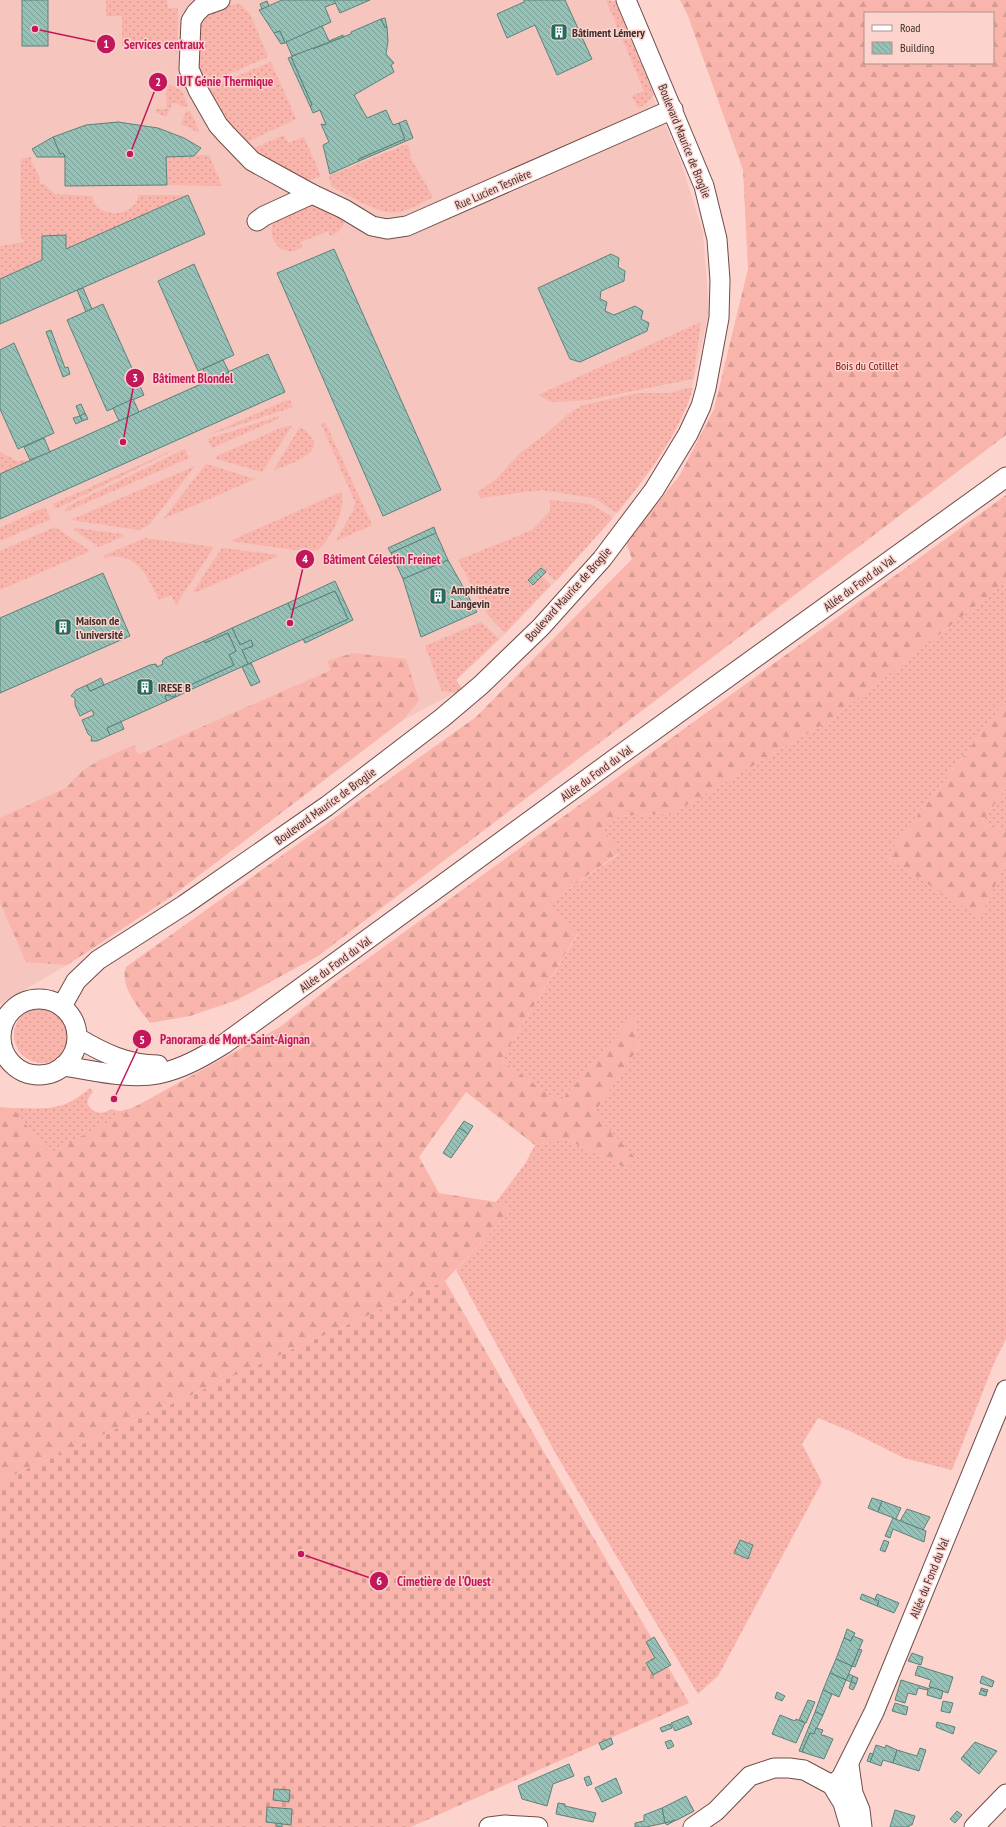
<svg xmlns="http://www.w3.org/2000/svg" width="1006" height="1827" viewBox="0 0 1006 1827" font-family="'PT Sans Narrow',sans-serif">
	<defs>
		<pattern id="grass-dots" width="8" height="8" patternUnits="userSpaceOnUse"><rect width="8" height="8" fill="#f9b4ab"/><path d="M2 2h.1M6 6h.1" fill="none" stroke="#d69b93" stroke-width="1.8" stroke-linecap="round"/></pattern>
		<pattern id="forest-firs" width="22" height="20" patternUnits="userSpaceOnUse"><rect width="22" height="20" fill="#f9b4ab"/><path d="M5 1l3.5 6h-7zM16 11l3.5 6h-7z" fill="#d69b93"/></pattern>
		<pattern id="cemetery-stones" width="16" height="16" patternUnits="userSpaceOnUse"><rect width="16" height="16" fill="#f9b4ab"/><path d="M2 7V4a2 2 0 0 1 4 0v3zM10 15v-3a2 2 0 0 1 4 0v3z" fill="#d69b93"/></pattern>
		<pattern id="building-back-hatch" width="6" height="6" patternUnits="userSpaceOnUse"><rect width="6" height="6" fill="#95c1b7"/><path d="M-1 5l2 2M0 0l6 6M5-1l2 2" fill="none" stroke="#7b9d95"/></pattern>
	</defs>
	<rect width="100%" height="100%" fill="#fdd3ce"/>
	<polygon fill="#f6c5be" points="0,0 610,0 680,159 703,232 709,313 689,402 663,451 649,472 617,513 572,564 502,637 456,680 462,689 403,720 172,896 67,965 0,1004"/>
	<g fill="url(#grass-dots)">
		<polygon points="106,0 167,0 168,8 178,8 177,54 171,44 122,46 122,16 106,16"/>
		<polygon points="606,0 615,1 654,95 644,105 638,108 632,96 644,91"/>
		<path d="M 239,3 L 250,14 L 268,57 L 206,84 C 204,81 201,77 200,73 C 196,62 196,24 205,16 C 213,8 228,6 239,3 Z"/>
		<polygon points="271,62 296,119 243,144 229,128 207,89"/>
		<polygon points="158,78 182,91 188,106 183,107 173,102 166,117 155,112 156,109 167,109 166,87 158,87"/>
		<polygon points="190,111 200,133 181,124 186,112"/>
		<polygon points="284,135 288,143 304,137 321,176 305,182 250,150"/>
		<path d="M 407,144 L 410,149 L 410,157 L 433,197 C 423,202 410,210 399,212 C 379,216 350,195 332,187 L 329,176 Z"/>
		<polygon points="198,155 209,155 222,186 167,185 166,157"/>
		<path d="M 31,157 L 31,161 L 40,178 L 39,183 L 44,184 L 55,194 L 92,196 C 93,199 94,203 95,205 C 105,216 126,216 135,204 C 137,202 138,198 139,195 L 188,195 L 66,249 L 66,235 L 42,236 L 42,260 L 0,279 L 0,246 L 24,242 L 20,235 L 21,159 Z"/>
		<path d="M 315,203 L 342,217 L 344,225 L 337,233 L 330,236 L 328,231 L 301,242 L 302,247 C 300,248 297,250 294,251 C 276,254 263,230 278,218 C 282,214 290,213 295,210 C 302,207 308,204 315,203 Z"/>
		<polygon points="701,322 693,379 588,400 551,402 538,395"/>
		<path d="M 688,388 L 693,388 C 679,435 647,476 617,513 L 594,498 L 541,490 L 480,498 L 478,492 L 495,480 L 519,454 L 546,434 L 568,414 L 583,405 L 639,393 L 670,393 Z"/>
		<polygon points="289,399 293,407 208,435"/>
		<polygon points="279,416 280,418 212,448 208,439"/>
		<polygon points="325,422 372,525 336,541 354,509 355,502 321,424"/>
		<polygon points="292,426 262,472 216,459 215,457 283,427"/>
		<path d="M 300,427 C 337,451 292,462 273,471 Z"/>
		<polygon points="182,446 56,509 53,504"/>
		<polygon points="185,449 189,458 65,512 65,509 68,506"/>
		<polygon points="0,452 17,461 30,460 0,474"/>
		<polygon points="206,464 255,479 163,519"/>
		<polygon points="195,466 149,525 139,530 71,520"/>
		<path d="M 341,492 C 347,508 332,535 321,547 C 319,550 313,551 310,552 L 230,541 Z"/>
		<polygon points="550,500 590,504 611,516 612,519 556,581 541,568 529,580 533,585 542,576 551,585 505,633 488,615 458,560 532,530 550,511"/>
		<polygon points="45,507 51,519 0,541 0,528"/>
		<polygon points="55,527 90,551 0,590 0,551"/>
		<polygon points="75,528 122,534 124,536 99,547 74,530"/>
		<path d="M 145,538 L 214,547 L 176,605 L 171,595 L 159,600 C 147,575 137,551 104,558 L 103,556 Z"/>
		<polygon points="222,548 278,555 278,556 194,593 193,592"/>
		<polygon points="1006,582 1006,704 1004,703 886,857 980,917 1006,862 1006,1339 994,1363 952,1470 904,1458 852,1432 818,1418 802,1444 822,1482 718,1676 698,1694 556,1454 456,1270 511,1211 496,1202 525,1164 535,1145 566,1139 628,1169 594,1113 639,1047 634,1016 560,1102 501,1060 578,934 546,905 619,854 604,830 619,816 673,813 830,720"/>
		<polygon points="481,622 499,639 456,680 462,689 456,693 442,691 425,646"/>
		<polygon points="1006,788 1006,831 982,822"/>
		<circle cx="42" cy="1035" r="28"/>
		<path d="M 90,1088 L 93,1092 L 89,1097 L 87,1103 C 93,1114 101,1115 112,1109 C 121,1114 131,1108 141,1104 L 49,1154 L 13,1108 C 32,1108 55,1111 72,1101 C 79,1097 85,1092 90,1088 Z"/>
	</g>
	<g fill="url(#forest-firs)" fill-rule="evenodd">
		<path d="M 680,0 L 1006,0 L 1006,435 L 318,956 L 237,1000 L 190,1016 L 150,1023 C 139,1008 119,986 126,967 L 476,717 L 632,559 L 626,542 L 680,475 L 714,409 L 748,269 L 743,170 L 688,16 ZM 865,13 L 993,13 L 993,63 L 865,63 Z"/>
		<polygon points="1006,495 1006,582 830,720 673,813 619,816 604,830 619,853 546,905 578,933 501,1060 560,1102 634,1016 639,1047 594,1113 635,1158 628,1169 566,1139 535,1145 466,1092 419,1157 439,1193 496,1202 511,1211 445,1281 0,1481 0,1107 13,1108 49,1154 280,1027 337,981"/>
		<polygon points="353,653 406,659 419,700 403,720 172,896 67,965 26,962 0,902 0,818 66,788 82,771 98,761 134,745 138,755 331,670 327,661"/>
		<polygon points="1004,703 1006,704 1006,788 982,822 1006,831 1006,862 980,918 886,857"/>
	</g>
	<polygon fill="url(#cemetery-stones)" points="445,1281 689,1703 411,1827 0,1827 0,1481"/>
	<g fill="url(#building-back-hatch)" stroke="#5a837b">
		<rect x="22" y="0" width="26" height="46"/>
		<polygon points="282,0 334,0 336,3 325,7 331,22 285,43 280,31 274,33 259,10"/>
		<polygon points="334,0 370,0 340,13"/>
		<polygon points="524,0 565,0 592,59 557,75 535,25 507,38 497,14 524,2"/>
		<polygon points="267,1 269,6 262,9 260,4"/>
		<polygon points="385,18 387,27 385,28 381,19"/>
		<polygon points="381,19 385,28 387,27 388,41 386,54 394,63 391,65 394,72 354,95 367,118 386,110 393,125 399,123 405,139 359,159 359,161 330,174 323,145 329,142 321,124 326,125 320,110 313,113 310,106 312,105 291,57 312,47 313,49 343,37 351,34 351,32"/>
		<polygon points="322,26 329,41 343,35 343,37 292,56 286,42"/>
		<polygon points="280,31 285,43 281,44 274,33"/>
		<polygon points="291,57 312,105 310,106 288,58"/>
		<polygon points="406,120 413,138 359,161 359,159 405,139 399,123"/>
		<polygon points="118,122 158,128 184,138 201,148 194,156 166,157 167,185 65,186 65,157 63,153 60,154 53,137 86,125"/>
		<polygon points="53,137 60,154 63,153 65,157 37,157 32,149"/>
		<polygon points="188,195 205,234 0,324 0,279 42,260 42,236 66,235 66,249"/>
		<polygon points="334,249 441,490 383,516 277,273"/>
		<polygon points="611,254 619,258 618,267 625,271 624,281 601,291 600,299 607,302 605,311 614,315 635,306 643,311 641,319 649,323 647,331 580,362 570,359 538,288"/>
		<polygon points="194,264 234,355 198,371 158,281"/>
		<polygon points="83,288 92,309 86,312 77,290"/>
		<polygon points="103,304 144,395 107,411 67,320"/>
		<polygon points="51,330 65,368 68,367 70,374 63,377 46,332"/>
		<polygon points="14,343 54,433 18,449 0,409 0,350"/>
		<polygon points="268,354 285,392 0,519 0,474"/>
		<polygon points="223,360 229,372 209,381 203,369"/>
		<polygon points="133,399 139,412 119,421 113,408"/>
		<polygon points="81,404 85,413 80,416 76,406"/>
		<polygon points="85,413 88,419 82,421 80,416"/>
		<polygon points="80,416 82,421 76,424 73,418"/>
		<polygon points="44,438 50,452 30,460 24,447"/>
		<polygon points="434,527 436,533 391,553 388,548"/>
		<polygon points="436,533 448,560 403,579 391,553"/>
		<polygon points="448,560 477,612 421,637 403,579"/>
		<polygon points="541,568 546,572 533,585 528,580"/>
		<polygon points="103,573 130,636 0,693 0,618"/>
		<polygon points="335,581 353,620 305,643 303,639 348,619 335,591 291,610 288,603"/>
		<polygon points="335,591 348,619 248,664 242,650 253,646 251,640 240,645 232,628 288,603 291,610"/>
		<polygon points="232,628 240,645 251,640 253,646 242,650 248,664 190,690 188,686 234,665 229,655 236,651 228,633 205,643 204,641"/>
		<polygon points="228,633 236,651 229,655 234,665 188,686 190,690 182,694 180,690 176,692 175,697 172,697 169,695 165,696 167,701 107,728 110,735 97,741 91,741 92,737 88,734 82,720 94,715 92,710 80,716 75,705 75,698 71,696 76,690 87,685 90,691 150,665 156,664 157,667 163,664 162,661 165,658 204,641 205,643"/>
		<polygon points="251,663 260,682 251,686 242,667"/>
		<polygon points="101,678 104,685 90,691 87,685"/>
		<polygon points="180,690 182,694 167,701 165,696 169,695 172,697 175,697 176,692"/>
		<polygon points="121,722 124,729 110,735 107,728"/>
		<polygon points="464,1121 473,1126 468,1134 459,1128"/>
		<polygon points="459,1128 468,1134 451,1158 443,1153"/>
		<polygon points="872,1498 882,1501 878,1512 868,1508"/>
		<polygon points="882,1501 901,1508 896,1519 878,1512"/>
		<polygon points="907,1509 930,1517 923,1530 900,1521"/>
		<polygon points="893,1518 926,1531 924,1542 893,1529 890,1538 885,1536"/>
		<polygon points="740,1540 753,1545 748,1559 734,1553"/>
		<polygon points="884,1540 889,1542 885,1552 880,1550"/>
		<polygon points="862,1594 879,1601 877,1606 860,1599"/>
		<polygon points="877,1594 899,1603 894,1613 877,1606 879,1601 875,1599"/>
		<polygon points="847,1629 855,1633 851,1641 844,1638"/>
		<polygon points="853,1636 863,1640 852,1666 836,1659 844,1638 851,1641"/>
		<polygon points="654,1637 671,1665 653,1675 646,1663 655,1658 646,1642"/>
		<polygon points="859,1649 862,1650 855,1667 852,1666"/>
		<polygon points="912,1653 923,1657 921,1665 908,1661"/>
		<polygon points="836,1659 852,1666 846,1680 830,1673"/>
		<polygon points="918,1666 953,1677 948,1693 929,1687 931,1680 915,1675"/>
		<polygon points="830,1673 846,1680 839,1697 823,1690"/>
		<polygon points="849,1674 853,1676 851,1682 846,1680"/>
		<polygon points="853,1676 858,1678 856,1684 851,1682"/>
		<polygon points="982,1676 994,1681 992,1687 980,1683"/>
		<polygon points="901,1680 930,1689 931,1687 943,1691 941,1699 927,1695 928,1690 918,1688 916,1695 908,1693 905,1703 895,1700"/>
		<polygon points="851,1682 856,1684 853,1690 849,1688"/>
		<polygon points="981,1688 988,1690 987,1692 981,1690"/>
		<polygon points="823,1690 832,1694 823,1715 815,1712"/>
		<polygon points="981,1690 987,1692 986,1696 979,1694"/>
		<polygon points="777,1692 785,1696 782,1701 775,1698"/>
		<polygon points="808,1700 815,1702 806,1723 799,1720"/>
		<polygon points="943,1701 953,1703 950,1713 941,1711"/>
		<polygon points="895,1703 908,1707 906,1715 892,1711"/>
		<polygon points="815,1712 823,1715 814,1734 810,1733 802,1752 799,1751"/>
		<polygon points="780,1715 795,1721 796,1719 805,1723 796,1743 772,1734"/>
		<polygon points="688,1716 692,1724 675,1731 671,1723"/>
		<polygon points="937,1722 955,1727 953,1734 936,1727"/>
		<polygon points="670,1724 672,1728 662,1732 660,1728"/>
		<polygon points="816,1728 823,1730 821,1735 823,1736 823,1735 833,1739 824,1759 802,1752 810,1733 814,1734"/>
		<polygon points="611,1738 613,1744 602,1750 599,1743"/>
		<polygon points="671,1740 674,1746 668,1749 665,1742"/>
		<polygon points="975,1742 997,1751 979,1774 969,1766 971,1763 963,1756"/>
		<polygon points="876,1745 885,1748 886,1745 897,1750 893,1763 883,1760 881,1766 870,1762"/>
		<polygon points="920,1748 926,1750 919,1771 893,1763 897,1750 917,1756"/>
		<polygon points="870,1753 873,1754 870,1762 867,1761"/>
		<polygon points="963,1756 971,1763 969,1766 961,1759"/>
		<polygon points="569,1764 574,1776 553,1784 547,1806 522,1799 518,1786"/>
		<polygon points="589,1776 592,1784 587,1786 584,1778"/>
		<polygon points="616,1778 622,1793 602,1802 595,1788"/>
		<polygon points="274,1789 290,1790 289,1802 273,1800"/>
		<polygon points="686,1796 694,1811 677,1820 665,1823 662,1808"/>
		<polygon points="558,1803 565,1804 565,1806 596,1813 593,1822 556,1814"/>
		<polygon points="267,1807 292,1809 291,1825 266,1822"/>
		<polygon points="662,1808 665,1823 646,1827 635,1827 635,1823 644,1821 644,1815"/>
		<polygon points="895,1810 915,1816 912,1825 909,1825 909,1827 890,1827"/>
		<polygon points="957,1811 962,1815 955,1823 950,1819"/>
		<polygon points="676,1820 667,1825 665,1823 672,1821"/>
		<polygon points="276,1823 282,1824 282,1827 276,1826"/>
	</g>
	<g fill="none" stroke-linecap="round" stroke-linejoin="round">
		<g stroke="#704d49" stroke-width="21">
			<g id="minor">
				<polyline points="220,0 203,6 196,13 191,21 189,69 198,90 218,125 226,134 252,161 312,194 344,209 372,226 387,229 407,226 673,109"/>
				<polyline points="257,221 264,216 312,194"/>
				<circle cx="39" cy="1037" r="38"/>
				<polyline points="62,1006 76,981 98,960 184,905 327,806 442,718 481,685 541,627 602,559 654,490 688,434 701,406 706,388 719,318 720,280 717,239 704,186 626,0"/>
				<path d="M 78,1038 C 103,1053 128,1065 158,1065"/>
				<path d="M 63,1066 C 92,1070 129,1080 158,1074 C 182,1069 203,1057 224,1044 L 620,755 L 1006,477"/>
				<polyline points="849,1765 853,1793 860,1810 862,1827"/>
				<polyline points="832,1785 841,1778 874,1712 1006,1390"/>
				<polyline points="489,1827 505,1825 538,1827"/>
				<polyline points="693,1827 716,1811 750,1776 774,1768 789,1768 804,1770 832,1785 843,1803 850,1827"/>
				<polyline points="974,1827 1006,1794"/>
			</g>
		</g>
		<use href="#minor" stroke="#fff" stroke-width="19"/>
	</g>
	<defs>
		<g id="building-square" transform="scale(0.9)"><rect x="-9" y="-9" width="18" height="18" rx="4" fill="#246a5e" stroke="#fdd3ce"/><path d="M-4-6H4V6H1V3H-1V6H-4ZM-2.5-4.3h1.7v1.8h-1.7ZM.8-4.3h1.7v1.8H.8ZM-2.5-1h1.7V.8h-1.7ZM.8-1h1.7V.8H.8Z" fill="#fff"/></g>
	</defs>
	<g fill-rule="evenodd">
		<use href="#building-square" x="559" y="32"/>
		<use href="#building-square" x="438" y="596"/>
		<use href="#building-square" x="63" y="627"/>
		<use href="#building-square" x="145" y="687"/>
	</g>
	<g text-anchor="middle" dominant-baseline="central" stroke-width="3" stroke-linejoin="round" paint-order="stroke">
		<g font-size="12" font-weight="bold" fill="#3e2e2c" stroke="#fdd3ce" text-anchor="start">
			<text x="572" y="32">Bâtiment Lémery</text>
			<text x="451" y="589">Amphithéatre<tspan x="451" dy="14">Langevin</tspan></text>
			<text x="76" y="620">Maison de<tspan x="76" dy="14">l'université</tspan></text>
			<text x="158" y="687">IRESE B</text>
		</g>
		<g font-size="12" fill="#3e2e2c" stroke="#fdd3ce">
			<text transform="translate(685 141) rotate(68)">Boulevard Maurice de Broglie</text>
			<text transform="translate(493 189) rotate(-24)">Rue Lucien Tesnière</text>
			<text transform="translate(859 583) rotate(-36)">Allée du Fond du Val</text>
			<text transform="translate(568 594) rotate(-48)">Boulevard Maurice de Broglie</text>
			<text transform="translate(596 773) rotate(-36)">Allée du Fond du Val</text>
			<text transform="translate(325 806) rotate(-36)">Boulevard Maurice de Broglie</text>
			<text transform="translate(335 964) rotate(-36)">Allée du Fond du Val</text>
			<text transform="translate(929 1578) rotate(-68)">Allée du Fond du Val</text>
		</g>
		<g font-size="12" fill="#811011" stroke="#fdd3ce">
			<text x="867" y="365">Bois du Cotillet</text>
		</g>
	</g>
	<path fill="none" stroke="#c2185b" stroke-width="1.5" d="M35 29L106 44M130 154L158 82M123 442L135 378M290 623L305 559M114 1099L142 1039M301 1554L379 1581"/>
	<g fill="#c2185b" stroke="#fdd3ce" stroke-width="1.5">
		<circle cx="35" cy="29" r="4"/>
		<circle cx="130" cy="154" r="4"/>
		<circle cx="123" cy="442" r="4"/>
		<circle cx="290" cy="623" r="4"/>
		<circle cx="114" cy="1099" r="4"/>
		<circle cx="301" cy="1554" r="4"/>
		<circle cx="106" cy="44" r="10"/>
		<circle cx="158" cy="82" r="10"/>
		<circle cx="135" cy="378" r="10"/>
		<circle cx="305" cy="559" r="10"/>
		<circle cx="142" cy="1039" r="10"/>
		<circle cx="379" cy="1581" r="10"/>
	</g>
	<g font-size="12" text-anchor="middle" font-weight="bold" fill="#fff">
		<text x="106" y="48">1</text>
		<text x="158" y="86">2</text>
		<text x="135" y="382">3</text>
		<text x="305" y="563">4</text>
		<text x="142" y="1044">5</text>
		<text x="379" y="1585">6</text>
	</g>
	<g font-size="13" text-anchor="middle" font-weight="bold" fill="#c2185b" stroke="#fdd3ce" stroke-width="3" stroke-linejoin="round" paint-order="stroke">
		<text x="164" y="49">Services centraux</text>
		<text x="225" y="86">IUT Génie Thermique</text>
		<text x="193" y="383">Bâtiment Blondel</text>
		<text x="382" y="564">Bâtiment Célestin Freinet</text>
		<text x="235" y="1044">Panorama de Mont-Saint-Aignan</text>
		<text x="444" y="1586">Cimetière de l'Ouest</text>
	</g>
	<rect x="864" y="12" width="130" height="52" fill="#fdd3ce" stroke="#b1918d"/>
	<rect x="872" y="25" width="20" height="6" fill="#ffffff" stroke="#b1918d"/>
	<text x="900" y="32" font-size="12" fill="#3e2e2c">Road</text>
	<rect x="872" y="42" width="20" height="12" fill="url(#building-back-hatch)" stroke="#b1918d"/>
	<text x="900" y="52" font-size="12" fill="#3e2e2c">Building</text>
</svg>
